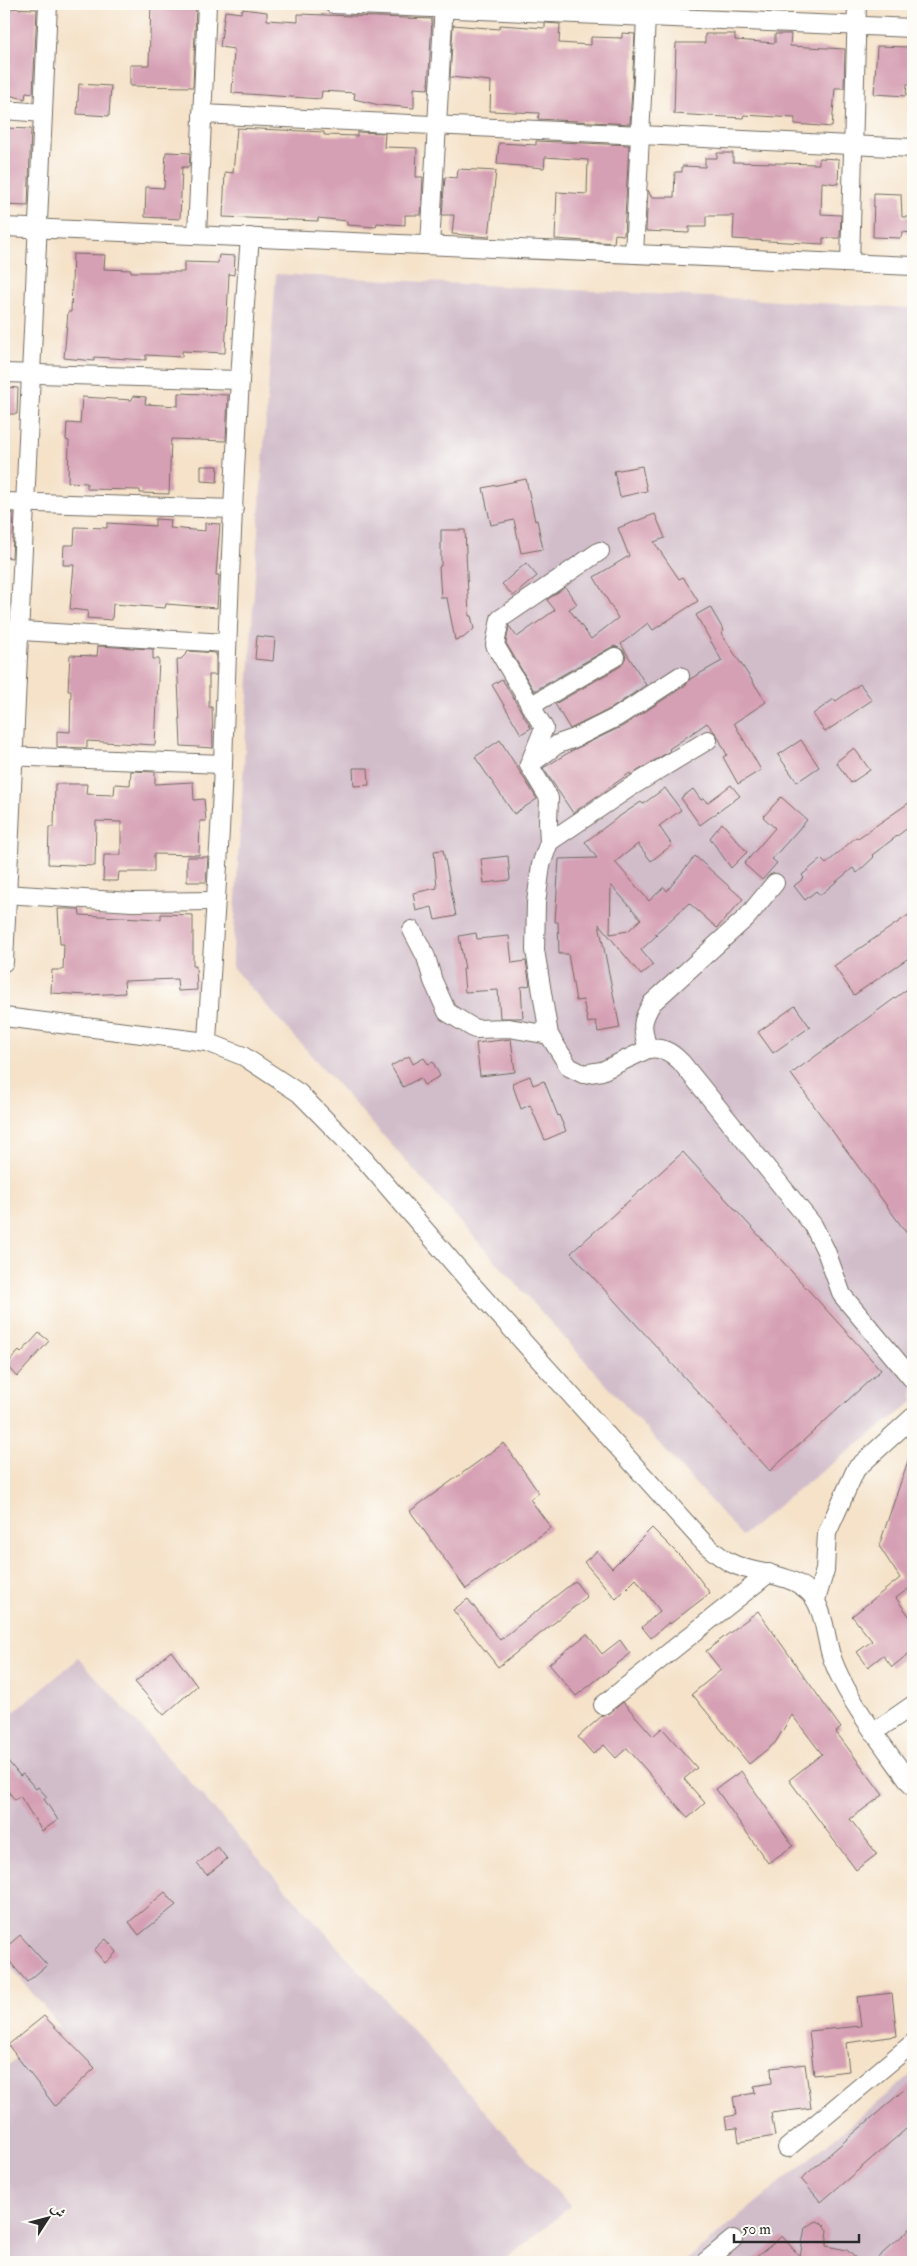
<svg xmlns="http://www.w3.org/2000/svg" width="917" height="2266" viewBox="0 0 917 2266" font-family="'IM FELL Double Pica',Amiri,serif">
	<rect width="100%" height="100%" fill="#fdfcf7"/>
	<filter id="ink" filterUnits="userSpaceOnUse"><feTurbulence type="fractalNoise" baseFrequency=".02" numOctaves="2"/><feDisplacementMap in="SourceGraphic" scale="10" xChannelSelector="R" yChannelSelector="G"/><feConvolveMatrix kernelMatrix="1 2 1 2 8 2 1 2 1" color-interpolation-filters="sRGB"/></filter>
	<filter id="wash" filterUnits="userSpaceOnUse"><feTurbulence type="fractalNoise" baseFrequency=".0096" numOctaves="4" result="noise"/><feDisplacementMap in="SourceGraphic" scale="20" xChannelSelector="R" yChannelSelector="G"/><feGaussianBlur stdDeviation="1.12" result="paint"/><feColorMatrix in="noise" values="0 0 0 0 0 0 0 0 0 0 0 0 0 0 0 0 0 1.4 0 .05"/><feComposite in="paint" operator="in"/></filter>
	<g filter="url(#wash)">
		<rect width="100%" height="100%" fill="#f5e2c9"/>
		<g fill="#d1bdca">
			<polygon points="276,274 913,308 913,1402 790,1496 742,1536 232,967 255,574"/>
			<polygon points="79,1658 570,2206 503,2262 4,2262 4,2068 59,2025 4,1959 4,1720"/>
			<polygon points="913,2073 913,2262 684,2262"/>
		</g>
		<g id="blocks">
			<g fill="#d6a0b4" fill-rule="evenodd">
				<polygon points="151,4 196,4 193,87 130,86 130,65 149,65"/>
				<polygon points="4,8 37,9 33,93 26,92 25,99 4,94"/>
				<polygon points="242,9 267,12 267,20 298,22 298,14 432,19 428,89 414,88 414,108 379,105 354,99 355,93 322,91 321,99 232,93 234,49 220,47 225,11 241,13"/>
				<polygon points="545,23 560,24 559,43 591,45 591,37 622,38 622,33 635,34 630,124 538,119 539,113 490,111 491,81 450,77 453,25 499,29 500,25 545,28"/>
				<polygon points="705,34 735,34 735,40 775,43 775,34 791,34 790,46 845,49 844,88 835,88 832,127 795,124 795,118 744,115 743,118 674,114 676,43 705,43"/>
				<polygon points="877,46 909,47 909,50 913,50 913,84 907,84 906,96 874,94"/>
				<polygon points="79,84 111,86 109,116 77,114"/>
				<polygon points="4,128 31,129 28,206 4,205"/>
				<polygon points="237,128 324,132 324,135 357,136 357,132 385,133 384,147 417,148 416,177 423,177 421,215 405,215 405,225 377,223 376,227 347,225 347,221 318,218 318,221 223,217 225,172 233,173"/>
				<polygon points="536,141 629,145 624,235 615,234 614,243 555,239 557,192 587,194 588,160 545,157 544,168 497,164 499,143 536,145"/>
				<polygon points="166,152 190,153 189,167 182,167 180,219 145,217 146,187 164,188"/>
				<polygon points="717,153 733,153 733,162 819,164 819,158 839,159 838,184 822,182 821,214 841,215 840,238 823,238 823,244 733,239 734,216 706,216 706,227 689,227 689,233 646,231 648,190 651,197 674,197 675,172 682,172 682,166 705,167 705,158 717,158"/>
				<polygon points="458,169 496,171 489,237 452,234 454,215 442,215 445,177 457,178"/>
				<polygon points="874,193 901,194 902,217 913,217 913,233 902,232 901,238 873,237"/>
				<polygon points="73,254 105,255 104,269 131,270 131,272 184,272 184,262 218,263 219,255 235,256 234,275 229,274 225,353 182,351 182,357 146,355 146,360 94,357 94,361 64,358 68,312 71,312"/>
				<polygon points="4,387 18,388 17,414 4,414"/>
				<polygon points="178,393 228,395 226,441 171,439 169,494 140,493 140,490 87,489 87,483 68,482 69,441 66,440 67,423 80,424 82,397 132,400 133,396 146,397 145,404 178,406"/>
				<polygon points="201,466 218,466 217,482 201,481"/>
				<polygon points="642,466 647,491 620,497 614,471"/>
				<polygon points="526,479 535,521 537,520 543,549 521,553 514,520 491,525 483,488"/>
				<polygon points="4,513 14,513 12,558 4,557"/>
				<polygon points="655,514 665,538 654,542 679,579 683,577 698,601 653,630 648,623 621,644 646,685 612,708 570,729 555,704 621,666 626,657 624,651 615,646 610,648 534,691 506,643 509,626 517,637 555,610 547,600 565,587 577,604 569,609 591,639 618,618 594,577 629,556 618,528"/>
				<polygon points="155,519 171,520 170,528 205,531 205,523 220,524 216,575 219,575 217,608 166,604 165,608 113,604 112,620 87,618 88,611 70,609 74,565 63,565 64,545 74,545 75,527 107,528 107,523 155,526"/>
				<polygon points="441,530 465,530 469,616 471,616 474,629 463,638 455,640 447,598 441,598 439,567 441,566"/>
				<polygon points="526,563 537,576 513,596 502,584"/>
				<polygon points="710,607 724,631 721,633 766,702 734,723 761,770 738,784 723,757 727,755 717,735 707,723 669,749 670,751 631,775 630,773 573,813 543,768 573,750 623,726 686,685 690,679 722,661 696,615"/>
				<polygon points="257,636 275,638 273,661 255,659"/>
				<polygon points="98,646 153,649 153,659 159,659 155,745 87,741 87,748 57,747 57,731 70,732 71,691 68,691 70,655 97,656"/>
				<polygon points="189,651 216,653 216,675 209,675 209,707 212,707 213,748 181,746 177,659 181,659"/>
				<polygon points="502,679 531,728 521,734 492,685"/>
				<polygon points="860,684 872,700 825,732 813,714 834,699 836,701"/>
				<polygon points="500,740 537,799 514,814 475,757"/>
				<polygon points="801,740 819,767 797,782 778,755"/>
				<polygon points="854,748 870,770 851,783 836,762"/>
				<polygon points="353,768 368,768 369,785 354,786"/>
				<polygon points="131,771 155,772 155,784 193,782 194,800 204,799 206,821 200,821 199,855 154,854 154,872 119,872 118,881 103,881 104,855 121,855 121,822 96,821 95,866 48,864 49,827 54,827 55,784 87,784 86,794 114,795 115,784 130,785"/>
				<polygon points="731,785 740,796 700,825 681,798 693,789 701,800 704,798 707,803"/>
				<path d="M 665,788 L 681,810 L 659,826 L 672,845 L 651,861 L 638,844 L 615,862 L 649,901 L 664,887 L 667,891 L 695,856 L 743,899 L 717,928 L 689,903 L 655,934 L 657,935 L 641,950 L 653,965 L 641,975 L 599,924 L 620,1028 L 598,1032 L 596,1021 L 588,1023 L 583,1000 L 576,1001 L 568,954 L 559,954 L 558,922 L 555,922 L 559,859 L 597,858 L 585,842 L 617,818 L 641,802 L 643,804 ZM 611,885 L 641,919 L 628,931 L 610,934 Z"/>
				<polygon points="781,797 807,820 772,859 777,863 762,880 744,864 775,828 763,817"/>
				<polygon points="913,800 913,824 872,855 874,857 857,873 853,868 820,895 816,891 805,900 794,886 804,878 802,875 821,859 826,864 856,837 858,838"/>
				<polygon points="722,823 747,852 731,868 710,838"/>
				<polygon points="443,850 456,916 435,920 432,907 416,911 413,893 437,888 434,851"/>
				<polygon points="508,856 510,880 484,883 481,859"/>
				<polygon points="187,857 208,857 206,882 187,882"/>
				<polygon points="58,909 79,909 80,915 161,919 161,914 193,915 193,966 196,966 197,990 178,991 177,979 124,981 125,993 88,995 51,993 52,970 63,970 64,944 60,944"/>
				<polygon points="913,912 913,955 854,995 834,966"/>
				<polygon points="476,933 477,939 509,936 512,963 526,961 530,985 521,987 523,1018 500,1018 498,990 465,992 463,969 465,969 459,936"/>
				<polygon points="913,985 913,1242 791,1074"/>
				<polygon points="795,1006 810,1027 773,1053 758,1032"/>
				<polygon points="511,1039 515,1072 480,1076 476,1043"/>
				<polygon points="409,1056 413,1064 424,1058 428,1064 433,1062 440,1076 424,1085 420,1078 403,1087 391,1066"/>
				<polygon points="530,1076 533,1085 544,1081 558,1116 559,1115 566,1131 545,1140 530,1105 521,1109 512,1083"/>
				<polygon points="683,1152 881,1370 770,1471 571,1253"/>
				<polygon points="39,1333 49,1341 17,1377 6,1365 19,1351 21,1353"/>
				<polygon points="504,1443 539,1493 530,1499 551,1528 466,1589 410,1511"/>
				<polygon points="911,1452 913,1452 913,1596 908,1589 896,1598 913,1621 913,1650 892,1667 883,1655 868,1667 857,1652 872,1641 852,1616 900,1578 879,1546"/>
				<polygon points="652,1528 688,1564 710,1593 670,1624 669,1622 651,1638 642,1627 660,1611 636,1579 616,1599 584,1562 597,1551 612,1568"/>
				<polygon points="575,1581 587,1597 498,1667 453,1610 468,1599 500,1640"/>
				<polygon points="758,1611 841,1728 836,1732 883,1795 850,1819 877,1854 856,1870 789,1780 822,1754 792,1715 775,1743 749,1764 692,1694 721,1670 706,1651"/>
				<polygon points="587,1634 602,1654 620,1640 630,1654 576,1696 549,1664"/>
				<polygon points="171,1651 197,1686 164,1715 135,1682"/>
				<polygon points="623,1702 653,1736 662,1728 697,1768 684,1779 705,1803 688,1818 627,1748 616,1758 604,1745 593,1754 578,1737 603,1715 610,1713"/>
				<polygon points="4,1756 20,1776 23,1774 36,1789 38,1787 47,1797 44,1799 58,1820 42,1831 20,1796 15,1800 4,1786"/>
				<polygon points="741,1771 793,1846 768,1863 716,1789"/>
				<polygon points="218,1847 227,1859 207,1875 197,1864"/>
				<polygon points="165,1892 176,1905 139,1935 129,1922"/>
				<polygon points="20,1935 47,1965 27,1982 4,1955 4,1949"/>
				<polygon points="106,1939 117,1952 105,1963 94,1950"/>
				<polygon points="892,1993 897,2036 846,2043 849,2071 814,2075 809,2031 861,2026 857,1997"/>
				<polygon points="44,2016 95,2068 55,2106 8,2045"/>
				<polygon points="805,2064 811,2108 771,2113 775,2136 739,2142 737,2128 727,2129 725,2117 736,2115 733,2097 755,2093 754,2086 772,2083 771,2068"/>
				<polygon points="913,2082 913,2123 821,2202 801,2179"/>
				<polygon points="817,2221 823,2224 828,2230 826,2246 847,2250 860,2262 750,2262 782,2236 800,2257 805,2227"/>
				<polygon points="913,2226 913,2262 873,2262"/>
			</g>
		</g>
	</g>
	<g filter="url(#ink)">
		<use href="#blocks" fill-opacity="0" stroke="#726b62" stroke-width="1"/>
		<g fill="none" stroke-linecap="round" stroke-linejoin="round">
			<g stroke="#726b62" stroke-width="20">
				<g id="minor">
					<polyline points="333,4 913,28"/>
					<polyline points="4,110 43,113"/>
					<polyline points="202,114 913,148"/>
					<polyline points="4,227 913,266"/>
					<polyline points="197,235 207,4"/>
					<polyline points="430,245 444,4"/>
					<polyline points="634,254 646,18"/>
					<polyline points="850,263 857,4"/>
					<polyline points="4,373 239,380"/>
					<polyline points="4,502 234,509"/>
					<path d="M 600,551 L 500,619 L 495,645 L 544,728 L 529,765 L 549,798 L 548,822 L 549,842 L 541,865 L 536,903 L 535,950 L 549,1035 L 569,1067 L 583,1074 L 602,1071 L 648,1049 C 663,1047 671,1052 681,1062 L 813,1225 L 826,1251 L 842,1295 L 913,1380"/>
					<polyline points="4,630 226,643"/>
					<polyline points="530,706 615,657"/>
					<polyline points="4,756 223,764"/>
					<polyline points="529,765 558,744 575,738 617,717 680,676"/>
					<polyline points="549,842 629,788 708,740"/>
					<polyline points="4,894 132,902 215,901"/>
					<polyline points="412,930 426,957 433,981 447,1012 475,1029 509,1028 549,1035"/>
					<polyline points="4,962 48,4"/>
					<path d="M 4,1017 L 207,1042 L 243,1056 L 299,1093 L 364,1159 L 473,1286 L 704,1543 C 712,1550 721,1558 731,1563 C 756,1576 787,1571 809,1592 C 824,1607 825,1635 831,1655 C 845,1698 887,1750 913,1787"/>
					<path d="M 207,1042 C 212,949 220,856 223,763 C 229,588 236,412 250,237"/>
					<path d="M 648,1049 C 642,1028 640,1023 652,1003 L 747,917 L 775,883"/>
					<polyline points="816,1600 825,1570 827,1533 856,1469 913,1417"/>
					<polyline points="603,1705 769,1573"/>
					<polyline points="874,1732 913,1705"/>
					<polyline points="787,2148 913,2043"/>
					<polyline points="705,2262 733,2239"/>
				</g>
			</g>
			<use href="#minor" stroke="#fff" stroke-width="18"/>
		</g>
	</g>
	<rect width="917" height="2266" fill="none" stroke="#fdfcf7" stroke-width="20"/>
	<g transform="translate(48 2218) rotate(54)" stroke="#fdfcf7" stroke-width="4" paint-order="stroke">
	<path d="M0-4L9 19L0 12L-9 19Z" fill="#2b2b2b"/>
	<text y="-8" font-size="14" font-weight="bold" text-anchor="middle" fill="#2b2b2b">ش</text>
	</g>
	<path d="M734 2234v8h125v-8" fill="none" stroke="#2b2b2b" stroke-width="2.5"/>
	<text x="742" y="2234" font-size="15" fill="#2b2b2b" stroke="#fdfcf7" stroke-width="4" paint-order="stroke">50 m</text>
</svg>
